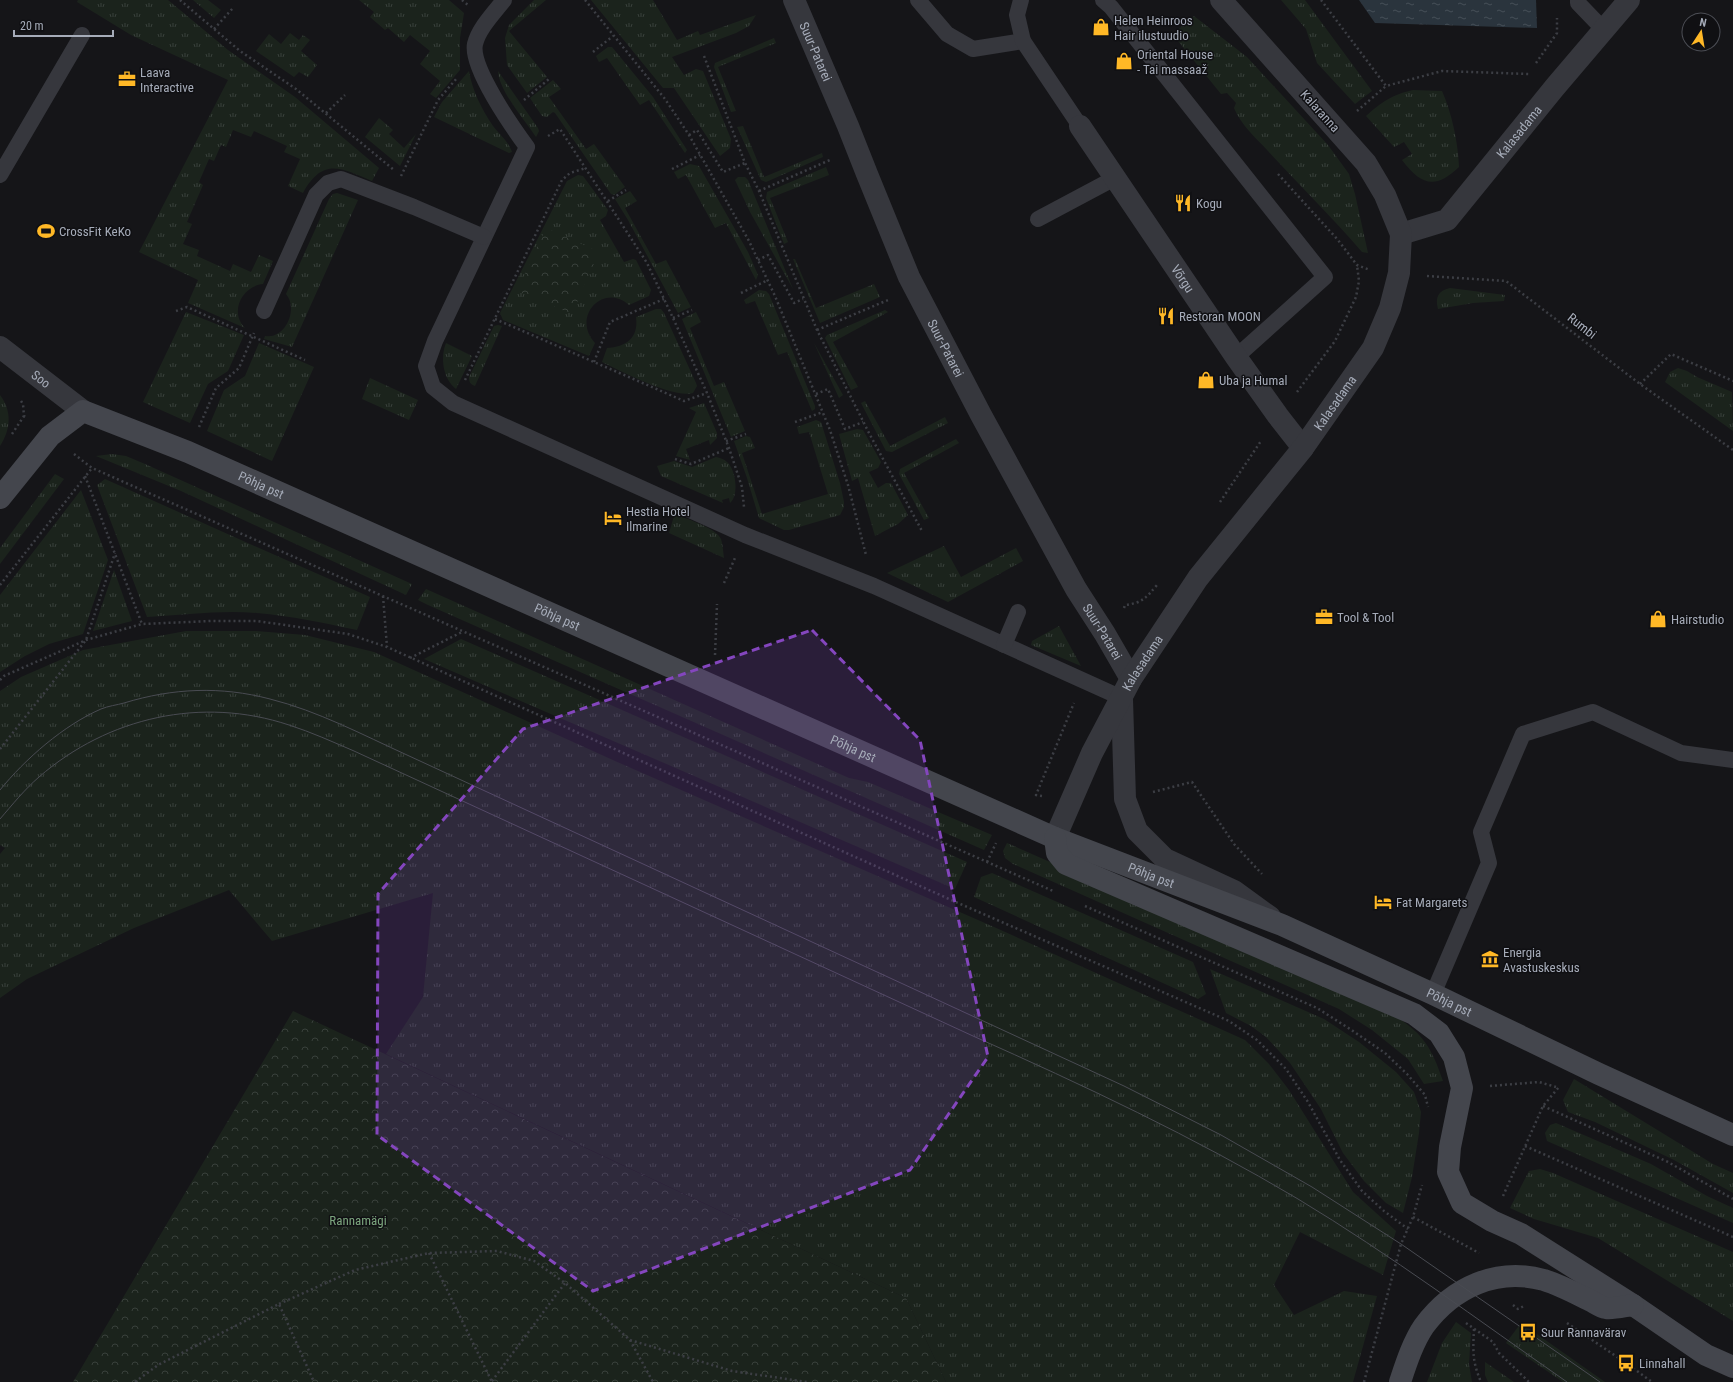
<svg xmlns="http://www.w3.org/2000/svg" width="1733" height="1382" viewBox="0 0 1733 1382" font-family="'Roboto Condensed',sans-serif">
	<defs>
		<pattern id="grass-tufts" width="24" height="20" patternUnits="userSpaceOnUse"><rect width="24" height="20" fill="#1b231c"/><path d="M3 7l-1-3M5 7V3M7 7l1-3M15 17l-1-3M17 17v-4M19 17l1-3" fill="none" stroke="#39403b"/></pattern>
		<pattern id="forest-crowns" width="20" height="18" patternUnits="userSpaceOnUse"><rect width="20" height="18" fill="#1b231c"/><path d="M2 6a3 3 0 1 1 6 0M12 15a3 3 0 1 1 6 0" fill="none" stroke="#39403b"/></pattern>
		<pattern id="water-ripples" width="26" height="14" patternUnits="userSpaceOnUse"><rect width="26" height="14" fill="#2a343d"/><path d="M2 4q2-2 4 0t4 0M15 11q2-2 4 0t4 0" fill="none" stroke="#464f57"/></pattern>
	</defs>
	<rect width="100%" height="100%" fill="#151518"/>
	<g fill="url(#grass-tufts)">
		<path d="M 78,0 L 168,0 L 228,50 L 295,97 L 379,168 L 372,181 C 341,168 323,157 303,193 L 288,186 L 300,159 L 284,152 L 287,146 L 254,131 L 251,137 L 233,130 L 226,147 L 221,145 L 214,161 L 209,159 L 199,182 L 203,185 L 187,222 L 192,224 L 183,244 L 199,250 L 197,256 L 230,271 L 233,264 L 251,272 L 259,255 L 273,261 L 263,284 C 242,286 229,312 245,328 L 188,303 L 198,280 L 139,252 L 228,80 L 131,35 L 77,2 Z"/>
		<polygon points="193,0 208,0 221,10 214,18"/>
		<polygon points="359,0 449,0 464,13 460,38 460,70 436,98 430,94 440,81 420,64 430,51 410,35 404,42 388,28 385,30 370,17 374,12"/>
		<polygon points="534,0 546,0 509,31 547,77 527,93 507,65 505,38 509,25"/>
		<polygon points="591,0 653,0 677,40 698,31 700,35 756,15 749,26 736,33 672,57 684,75 696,69 703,71 731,139 730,148 720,156 674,88 663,88"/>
		<polygon points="1281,0 1305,0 1372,91 1355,104 1317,63 1306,29"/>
		<path d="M 1194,16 L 1247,57 L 1328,145 L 1349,174 L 1355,194 L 1368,253 L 1362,252 C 1332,217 1299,185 1268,151 C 1256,138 1241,125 1234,108 L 1236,103 L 1227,93 L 1221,94 L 1174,36 L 1175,32 Z"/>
		<polygon points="290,33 299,40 303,35 310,40 301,51 317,65 308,77 299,72 294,77 256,51 269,34 281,44"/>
		<polygon points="774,38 776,43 718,67 736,111 731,112 714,67 715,63"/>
		<polygon points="608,47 612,47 653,97 687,150 685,153 649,100 640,105 607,58 599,62 596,56"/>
		<path d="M 469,71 C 472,90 482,110 493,126 C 499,134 509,142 512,152 L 509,153 L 434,117 L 442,102 Z"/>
		<path d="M 498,71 L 538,128 L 539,131 L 536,137 C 524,119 499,91 498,71 Z"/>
		<polygon points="553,80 561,89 549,97 586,149 594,144 625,187 614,195 611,194 555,113 553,112 547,117 542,116 530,98"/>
		<path d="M 1413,90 L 1442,91 C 1452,114 1458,142 1459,167 C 1435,190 1421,185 1402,160 L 1412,154 L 1404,142 L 1394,147 L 1366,116 C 1382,102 1391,95 1413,90 Z"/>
		<polygon points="379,118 393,130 389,134 404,148 416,134 400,166 365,137"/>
		<polygon points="743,126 764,177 822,153 823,157 766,182 761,180 737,127"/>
		<polygon points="690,164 699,166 748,252 758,275 756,280 726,223 715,228 686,175 678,179 674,172"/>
		<polygon points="826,167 829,175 770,198 788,242 784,244 766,198 767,192"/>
		<path d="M 578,175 L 583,176 L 608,210 L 606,216 L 600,220 L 624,262 L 633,259 L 636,260 L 651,290 L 649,296 L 629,305 C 603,282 571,317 595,343 L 589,356 L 503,320 L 500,313 L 567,181 Z"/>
		<polygon points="738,177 745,177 748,180 793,289 750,212 735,180"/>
		<polygon points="630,191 637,201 625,208 656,264 666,260 691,307 678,313 628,220 615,199"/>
		<path d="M 337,193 L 358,200 L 292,347 L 264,339 L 265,336 C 285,340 299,309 286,294 L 329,199 L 333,194 Z"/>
		<polygon points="793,259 795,259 816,308 874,284 880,297 820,323"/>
		<path d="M 1450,288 L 1505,295 L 1504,301 L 1473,303 L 1438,309 C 1435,297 1438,291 1450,288 Z"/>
		<polygon points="759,290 766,291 769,294 815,406 815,409 812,411 787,352 778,355 755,301 746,304 744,300"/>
		<path d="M 656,309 L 661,309 L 664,313 L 696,383 L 697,386 L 693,393 C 674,399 621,371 602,362 L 607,348 C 626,347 639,338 636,317 Z"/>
		<polygon points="885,310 888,312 833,342 858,387 851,390 825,338 827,335"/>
		<polygon points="186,312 244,335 228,371 208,384 190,423 143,402"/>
		<polygon points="696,312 701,322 690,328 714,386 724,382 745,431 731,437 682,319"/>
		<path d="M 498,325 L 502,326 L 475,386 C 470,384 469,382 469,377 L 494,326 Z"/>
		<polygon points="259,343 314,367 272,461 207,431 224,390 245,376"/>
		<path d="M 446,343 L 472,356 L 456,389 C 443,379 440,358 446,343 Z"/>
		<polygon points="814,343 843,395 839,398"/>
		<polygon points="1678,368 1687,371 1697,377 1732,392 1733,431 1665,382 1670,372"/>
		<polygon points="370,378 418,400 409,420 362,399"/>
		<path d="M 0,395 C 12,411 11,429 0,446 Z"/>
		<polygon points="865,401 890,446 945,417 948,423 892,452 886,451 861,403"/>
		<polygon points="704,403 717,433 717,438 710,445 709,440 686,449 690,460 676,456 696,412 689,408"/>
		<polygon points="816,420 821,422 840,483 844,502 844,507 840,515 789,530 784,530 759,518 747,478 734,441 746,436 750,437 755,448 742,453 762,514 828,494 809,432 799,434 797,427"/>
		<polygon points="857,429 863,430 881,462 878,468 869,472 878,488 886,483 891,483 908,515 898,524 875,536 858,478 852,481 839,434"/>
		<polygon points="956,439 959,443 904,473 929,518 924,520 899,474 900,469"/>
		<polygon points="112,454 126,456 145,464 412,584 406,595 181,491 96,456"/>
		<path d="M 716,457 C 720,458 724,459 727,462 C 735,468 740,495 730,503 L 729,498 L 722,500 L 723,503 L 661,476 L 657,466 L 674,461 L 692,467 Z"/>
		<polygon points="55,474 64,479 0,564 0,548"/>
		<path d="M 105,479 L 241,540 L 370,597 L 357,630 C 324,623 291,616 257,613 C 221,610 183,615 147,617 L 97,485 Z"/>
		<polygon points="81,490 108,560 83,634 49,644 25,656 0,672 0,595"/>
		<path d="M 678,515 C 689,520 716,528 721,539 C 723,545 723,552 724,558 L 669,533 L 674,516 Z"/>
		<polygon points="944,546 961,577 1016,548 1023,561 948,602 887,573"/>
		<polygon points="114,570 132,621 93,631"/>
		<polygon points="426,589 849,778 868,782 992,835 984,850 428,605 418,600"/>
		<polygon points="1059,626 1081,666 1031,645 1032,641"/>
		<polygon points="186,631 256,631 305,635 374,652 615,761 994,927 1245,1040 1269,1064 1289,1090 1353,1192 1396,1231 1383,1275 1300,1232 1274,1285 1294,1315 1344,1291 1377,1296 1353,1382 946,1382 906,1298 386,1054 423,997 433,893 272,941 229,890 134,928 27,979 0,998 0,854 5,848 0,845 0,691 21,677 83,650"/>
		<polygon points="461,639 967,862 955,889 424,659"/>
		<path d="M 1007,843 L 1388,1011 C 1422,1033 1430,1043 1443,1081 L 1424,1084 L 1408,1059 L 1372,1030 L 1339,1009 L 1013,864 L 1005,858 L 1003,851 Z"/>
		<polygon points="992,873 1193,962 1206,994 1198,999 974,897 981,877"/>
		<polygon points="1210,969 1324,1019 1359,1042 1396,1072 1414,1092 1421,1112 1419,1133 1412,1177 1403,1213 1386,1203 1364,1181 1343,1153 1321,1109 1290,1063 1266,1037 1251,1026 1226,1013"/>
		<polygon points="1574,1079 1713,1164 1733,1173 1733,1193 1674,1160 1595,1122 1568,1112 1563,1100"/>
		<polygon points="1556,1123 1651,1164 1707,1196 1733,1208 1733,1223 1547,1141 1545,1133 1550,1125"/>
		<polygon points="1540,1169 1553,1173 1733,1252 1733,1321 1598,1238 1534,1219 1510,1208 1529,1171"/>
		<polygon points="1456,1322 1471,1333 1469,1364 1472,1382 1427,1382 1442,1343"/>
		<polygon points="1521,1323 1605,1382 1563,1382 1506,1343"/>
		<polygon points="1485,1362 1514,1382 1488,1382 1485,1375"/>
	</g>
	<g fill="url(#forest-crowns)">
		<polygon points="546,228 599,252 572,314 517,291"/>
		<polygon points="293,1011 906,1298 946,1382 73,1382"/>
	</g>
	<polygon fill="url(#water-ripples)" points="1359,0 1536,0 1537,28 1375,23"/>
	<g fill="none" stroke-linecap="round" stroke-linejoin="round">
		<g stroke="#3c3e44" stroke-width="2.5" stroke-dasharray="2 3" stroke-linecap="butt">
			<polyline points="180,0 240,51 296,89 394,170"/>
			<polyline points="462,0 468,5"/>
			<polyline points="585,0 665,99 689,135 749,241 775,296 830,430 848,485 866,555"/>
			<polyline points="1321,0 1386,86 1442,71 1529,74"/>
			<polyline points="214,29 233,8"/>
			<polyline points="593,52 613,36"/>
			<polyline points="704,56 745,163 759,191 817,330 869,433 922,531"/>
			<polyline points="1536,63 1557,33 1557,18"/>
			<polyline points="524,100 549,79"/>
			<polyline points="1357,111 1386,86"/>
			<polyline points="326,113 345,95"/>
			<polyline points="689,135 697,130 723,172 745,163"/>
			<polyline points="548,136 560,129 647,263 673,318 707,393 729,448 742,487 744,507"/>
			<polyline points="672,169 700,155"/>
			<polyline points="1278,174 1338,240 1357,265 1370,270"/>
			<polyline points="401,176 438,100 457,78"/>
			<polyline points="759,191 830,160"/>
			<polyline points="608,201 626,190"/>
			<polyline points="758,260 768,255 794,303 803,299"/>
			<polyline points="1427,276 1506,281 1640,384 1733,450"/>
			<polyline points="741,293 768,280"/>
			<polyline points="176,311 187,307 305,360"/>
			<polyline points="673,318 692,310"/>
			<polyline points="495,319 684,401 707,393"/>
			<polyline points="817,330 888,300"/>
			<polyline points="594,362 610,322 664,299"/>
			<polyline points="465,380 562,180 570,173 586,168"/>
			<polyline points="1640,384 1671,354 1733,381"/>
			<polyline points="1297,392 1335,341 1356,297 1359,281 1357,265"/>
			<polyline points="816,394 828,389 845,429 863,422"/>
			<polyline points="21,401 23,404 24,416 27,418"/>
			<polyline points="795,422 823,412"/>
			<polyline points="199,427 216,388 239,368 254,333"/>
			<polyline points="12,434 24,416"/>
			<polyline points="726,441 746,434"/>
			<polyline points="74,454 92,468 1053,891"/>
			<polyline points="675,459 691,464 729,448"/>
			<polyline points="85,476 142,624"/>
			<polyline points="1220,502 1261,441"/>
			<polyline points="724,583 735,558"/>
			<polyline points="0,585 92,468"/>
			<polyline points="383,596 387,647"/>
			<path d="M 1124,608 L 1125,605 C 1142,603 1146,598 1157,585"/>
			<polyline points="715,655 717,604"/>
			<polyline points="410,658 462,632"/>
			<polyline points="0,680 4,676 86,640 142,624 211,621 257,621 348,634 387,647 949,899 1229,1021 1257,1040 1286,1069 1308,1102 1340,1160 1362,1191 1384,1211 1408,1229"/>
			<polyline points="0,749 86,640 115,553"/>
			<polyline points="1153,792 1192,782 1234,844 1262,874"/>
			<polyline points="1042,796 1036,795 1074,703"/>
			<polyline points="987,862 996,843"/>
			<polyline points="1085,906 1317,1008 1350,1029 1385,1053 1407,1074 1425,1095 1428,1107"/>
			<polyline points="1490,1086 1539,1082 1556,1087"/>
			<polyline points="1543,1106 1668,1162 1733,1199"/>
			<polyline points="1525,1146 1733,1237"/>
			<polyline points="1503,1196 1543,1106 1559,1087"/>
			<polyline points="1413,1217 1479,1253"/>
			<polyline points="429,1253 492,1382"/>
			<polyline points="279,1304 355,1270 429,1253 497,1251 534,1261 565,1283 630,1340 732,1371 807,1382"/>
			<polyline points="1513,1305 1518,1309 1524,1306"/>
			<polyline points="1466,1323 1493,1342 1499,1353 1529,1382"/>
			<polyline points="1567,1323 1626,1363 1652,1382"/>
			<path d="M 1474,1329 C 1473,1351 1472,1361 1481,1382"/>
			<polyline points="630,1340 653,1382"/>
			<polyline points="492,1381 565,1283"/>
			<polyline points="135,1382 158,1365 279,1304 314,1382"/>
			<polyline points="1364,1382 1401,1244 1413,1217 1422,1185"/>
		</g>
		<g stroke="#36373d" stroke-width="16">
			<path d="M 504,0 C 494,13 479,28 475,44 C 470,67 513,128 527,147 L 435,341 L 426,366 L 433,387 L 453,403 L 745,535 L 874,586 L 1122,698"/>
			<polyline points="918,0 947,34 973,49 1023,41"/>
			<polyline points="1021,0 1017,15 1023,41 1080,126"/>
			<polyline points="1103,0 1111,7 1325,277 1236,357"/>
			<polyline points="1578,0 1578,3 1604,30"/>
			<polyline points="0,175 82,35"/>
			<polyline points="1038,219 1115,178"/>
			<polyline points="264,311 316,195 328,183 341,179 414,207 484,237"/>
			<polyline points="1004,645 1018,612"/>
			<polyline points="1433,994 1489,863 1481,832 1523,734 1593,712 1681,753 1733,760"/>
		</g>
		<g stroke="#36373d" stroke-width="22">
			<path id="s1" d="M 794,0 L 848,126 L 867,174 L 909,277 L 981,415 L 1076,589 L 1105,634 L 1131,679"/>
			<path id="s2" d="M 1080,126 L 1236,357 L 1278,416 L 1303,448"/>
			<path id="s3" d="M 1401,234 L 1447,220 L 1555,87 L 1629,0"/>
		</g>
		<g stroke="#36373d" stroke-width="22">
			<path id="s4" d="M 0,347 L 83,411"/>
			<polyline points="1122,699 1125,799 1137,831 1165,859 1234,891 1270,917"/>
			<path id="s5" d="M 1055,838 L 1092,753 L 1131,679 L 1198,578 L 1303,448 L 1373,348 L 1390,308 L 1399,273 L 1401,234 L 1385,195 L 1366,163 L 1221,0"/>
		</g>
		<g stroke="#44464d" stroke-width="22">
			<path id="s6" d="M 0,498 L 50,436 L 83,411 L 188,452 L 1055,838 L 1282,925 L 1433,994 L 1599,1074 L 1733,1135"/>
			<polyline points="1055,838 1057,853 1066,864 1414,1014 1439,1033 1454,1057 1462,1088 1450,1147 1448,1172 1462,1203 1492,1221 1521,1234 1633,1305 1706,1355 1733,1367"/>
			<path d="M 1400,1382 C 1406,1364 1413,1342 1424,1326 C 1453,1287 1497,1267 1544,1280 C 1560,1285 1575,1293 1589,1300 C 1594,1302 1600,1307 1606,1308 C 1614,1309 1625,1306 1633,1305"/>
		</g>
		<g stroke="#494b52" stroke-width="1">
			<path d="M 0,790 C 25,759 64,725 101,709 C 108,706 117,705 124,703 C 173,688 221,686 270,699 C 318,711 363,735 407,755 L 1124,1086 L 1221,1135 L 1312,1187 L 1401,1244 L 1600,1382"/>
			<path d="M 0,819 C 12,805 25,789 39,777 C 108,717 202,696 289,725 C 311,732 333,742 354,751 L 973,1036 C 1083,1085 1194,1137 1298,1199 C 1391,1255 1478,1320 1567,1382"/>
		</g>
	</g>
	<path fill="#8446be" fill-opacity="0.2" stroke="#8446be" stroke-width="3" stroke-dasharray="8 5" stroke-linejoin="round" d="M 812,630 L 920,740 L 988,1057 L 910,1170 L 593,1291 L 377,1135 L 378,894 L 523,729 Z"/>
	<defs>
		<g id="shop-bare" transform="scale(1.38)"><path d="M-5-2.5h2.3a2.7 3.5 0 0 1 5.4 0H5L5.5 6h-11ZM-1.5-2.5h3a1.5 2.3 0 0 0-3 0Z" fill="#ffb826" stroke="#101013" stroke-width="2.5" paint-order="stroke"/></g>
		<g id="office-bare" transform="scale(1.38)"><path d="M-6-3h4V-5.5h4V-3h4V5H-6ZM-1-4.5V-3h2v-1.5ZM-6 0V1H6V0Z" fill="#ffb826" stroke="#101013" stroke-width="2.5" paint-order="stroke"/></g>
		<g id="restaurant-bare" transform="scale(1.38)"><path d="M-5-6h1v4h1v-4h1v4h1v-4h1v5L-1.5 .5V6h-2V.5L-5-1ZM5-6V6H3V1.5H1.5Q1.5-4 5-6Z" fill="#ffb826" stroke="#101013" stroke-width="2.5" paint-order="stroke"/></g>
		<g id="stadium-bare" transform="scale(1.38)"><path d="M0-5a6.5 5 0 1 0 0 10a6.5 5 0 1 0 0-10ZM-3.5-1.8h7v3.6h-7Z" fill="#ffb826" stroke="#101013" stroke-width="2.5" paint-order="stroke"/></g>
		<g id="hotel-bare" transform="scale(1.38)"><path d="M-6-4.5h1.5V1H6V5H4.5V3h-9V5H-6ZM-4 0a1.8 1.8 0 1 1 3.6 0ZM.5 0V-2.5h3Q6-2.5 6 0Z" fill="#ffb826" stroke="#101013" stroke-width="2.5" paint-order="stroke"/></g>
		<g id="museum-bare" transform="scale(1.38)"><path d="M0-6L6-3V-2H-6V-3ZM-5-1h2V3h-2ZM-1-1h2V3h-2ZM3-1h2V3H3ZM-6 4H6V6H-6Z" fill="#ffb826" stroke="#101013" stroke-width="2.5" paint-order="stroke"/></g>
		<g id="bus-bare" transform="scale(1.38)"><path d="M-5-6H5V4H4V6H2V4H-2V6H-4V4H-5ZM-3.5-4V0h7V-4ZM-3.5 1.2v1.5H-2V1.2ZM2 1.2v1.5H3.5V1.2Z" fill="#ffb826" stroke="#101013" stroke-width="2.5" paint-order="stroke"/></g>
	</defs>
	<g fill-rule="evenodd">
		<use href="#shop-bare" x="1101" y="27"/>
		<use href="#shop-bare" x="1124" y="61"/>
		<use href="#office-bare" x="127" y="79"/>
		<use href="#restaurant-bare" x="1183" y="203"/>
		<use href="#stadium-bare" x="46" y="231"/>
		<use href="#restaurant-bare" x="1166" y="316"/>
		<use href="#shop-bare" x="1206" y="380"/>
		<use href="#hotel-bare" x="613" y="518"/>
		<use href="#office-bare" x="1324" y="617"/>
		<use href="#shop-bare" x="1658" y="619"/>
		<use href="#hotel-bare" x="1383" y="902"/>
		<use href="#museum-bare" x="1490" y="959"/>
		<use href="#bus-bare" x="1528" y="1332"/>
		<use href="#bus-bare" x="1626" y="1363"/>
	</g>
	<g text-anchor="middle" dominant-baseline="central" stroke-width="3" stroke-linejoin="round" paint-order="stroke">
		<g font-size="13" fill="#a6acb9" stroke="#101013" text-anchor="start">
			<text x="1114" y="20">Helen Heinroos<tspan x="1114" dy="15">Hair ilustuudio</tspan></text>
			<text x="1137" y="54">Oriental House<tspan x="1137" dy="15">- Tai massaaž</tspan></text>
			<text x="140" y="72">Laava<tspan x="140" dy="15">Interactive</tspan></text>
			<text x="1196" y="203">Kogu</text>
			<text x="59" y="231">CrossFit KeKo</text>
			<text x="1179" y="316">Restoran MOON</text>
			<text x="1219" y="380">Uba ja Humal</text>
			<text x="626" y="511">Hestia Hotel<tspan x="626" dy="15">Ilmarine</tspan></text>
			<text x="1337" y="617">Tool &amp; Tool</text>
			<text x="1671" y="619">Hairstudio</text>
			<text x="1396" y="902">Fat Margarets</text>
			<text x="1503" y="952">Energia<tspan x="1503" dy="15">Avastuskeskus</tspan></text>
			<text x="1541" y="1332">Suur Rannavärav</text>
			<text x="1639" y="1363">Linnahall</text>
		</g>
		<g font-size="13" fill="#a6acb9" stroke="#101013">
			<text stroke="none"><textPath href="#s1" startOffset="56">Suur-Patarei</textPath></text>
			<text transform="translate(1320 111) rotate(48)">Kalaranna</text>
			<text stroke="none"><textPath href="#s3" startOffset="162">Kalasadama</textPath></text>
			<text stroke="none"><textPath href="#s2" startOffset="184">Võrgu</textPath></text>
			<text transform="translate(1582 326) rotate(38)">Rumbi</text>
			<text stroke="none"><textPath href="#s1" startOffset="380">Suur-Patarei</textPath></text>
			<text stroke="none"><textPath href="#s4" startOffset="52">Soo</textPath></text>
			<text stroke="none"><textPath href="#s5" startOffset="520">Kalasadama</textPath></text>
			<text stroke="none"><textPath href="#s6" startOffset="314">Põhja pst</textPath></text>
			<text stroke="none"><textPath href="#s6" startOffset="638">Põhja pst</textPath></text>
			<text stroke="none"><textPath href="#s1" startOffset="704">Suur-Patarei</textPath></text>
			<text stroke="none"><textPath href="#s5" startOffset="196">Kalasadama</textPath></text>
			<text stroke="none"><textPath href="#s6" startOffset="962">Põhja pst</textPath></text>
			<text stroke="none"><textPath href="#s6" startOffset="1286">Põhja pst</textPath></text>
			<text stroke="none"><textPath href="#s6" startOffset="1610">Põhja pst</textPath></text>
		</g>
		<g font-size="13" fill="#7ca57e" stroke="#101013">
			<text x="358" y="1220">Rannamägi</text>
		</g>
	</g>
	<g transform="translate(1701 32) rotate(12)"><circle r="19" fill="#101013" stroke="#4c4e55"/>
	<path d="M0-3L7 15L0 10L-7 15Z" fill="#ffb826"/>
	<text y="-6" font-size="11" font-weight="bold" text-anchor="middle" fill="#a6acb9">N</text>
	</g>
	<path d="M14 30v6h99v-6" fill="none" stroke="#a6acb9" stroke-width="2"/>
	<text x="20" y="30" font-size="12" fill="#a6acb9" stroke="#101013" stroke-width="3" paint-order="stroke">20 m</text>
</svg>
